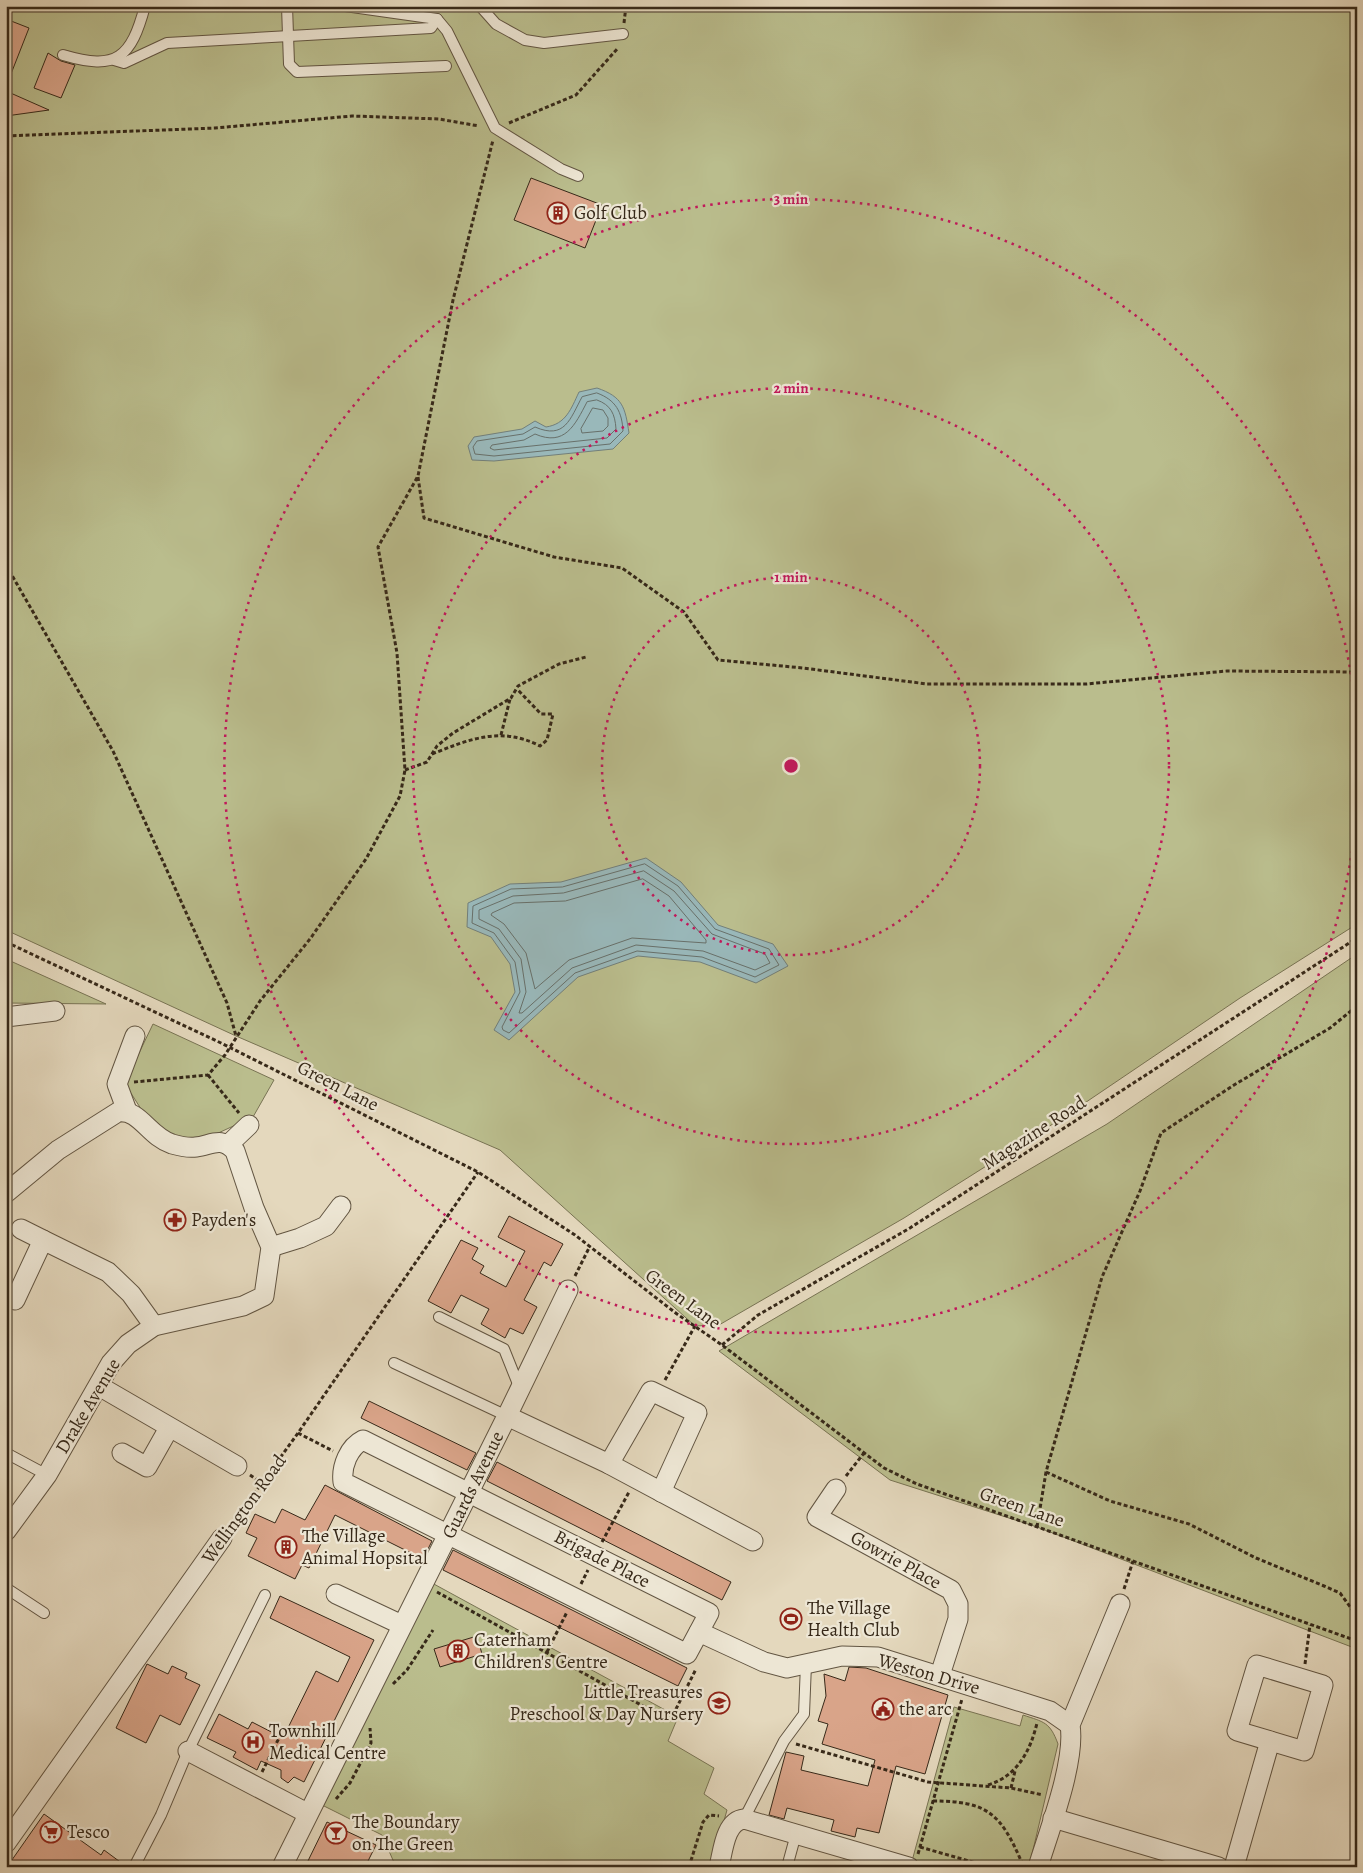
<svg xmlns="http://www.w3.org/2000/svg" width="1363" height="1873" viewBox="0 0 1363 1873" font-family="Alegreya,serif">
	<rect width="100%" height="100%" fill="#e4d8bd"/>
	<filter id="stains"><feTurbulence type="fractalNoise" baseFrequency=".004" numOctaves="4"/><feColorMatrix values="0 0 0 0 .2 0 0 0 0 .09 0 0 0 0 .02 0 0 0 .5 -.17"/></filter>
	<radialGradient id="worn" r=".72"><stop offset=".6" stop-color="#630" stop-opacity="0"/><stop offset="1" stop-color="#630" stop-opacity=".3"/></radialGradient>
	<g fill="#babd8d" stroke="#787353">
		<polygon points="6,6 1357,6 1357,924 1240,998 1067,1115 904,1218 719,1325 695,1326 500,1150 236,1036 6,930"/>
		<polygon points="1357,954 1357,1649 1037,1527 890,1480 719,1351 1107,1124"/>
		<polygon points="6,959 106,1004 6,1003"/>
		<polygon points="153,1024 274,1080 253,1117 216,1134 194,1140 162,1132 143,1112 127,1087 128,1076"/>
		<polygon points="432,1583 678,1717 668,1741 714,1768 704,1794 727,1810 711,1867 396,1867 382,1835 322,1805"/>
		<path d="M 954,1707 L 1020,1726 L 1023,1715 C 1044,1722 1050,1722 1058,1744 L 1029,1867 L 931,1867 L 912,1861 Z"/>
	</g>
	<g fill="#99b8ba" stroke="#727f7a">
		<path d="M 597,388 C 623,397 625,407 629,433 L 613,449 L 494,461 L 472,460 L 468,446 L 474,437 L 522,429 L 535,421 L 546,427 C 566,424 571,409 579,392 Z"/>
		<polygon points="646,858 681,882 718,925 773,944 788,966 756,983 700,962 638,956 578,977 509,1040 494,1030 515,992 510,964 491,937 467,927 468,903 510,884 561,882"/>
	</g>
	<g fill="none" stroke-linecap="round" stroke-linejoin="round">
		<g stroke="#68706a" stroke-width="1">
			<path d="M 597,393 C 616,400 622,412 623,431 L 610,444 L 494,456 L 475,454 L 473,447 L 477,441 L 523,434 L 535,427 C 565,440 570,419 582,397 Z"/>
			<path d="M 597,400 C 611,405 615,414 616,429 L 607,438 L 494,450 L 490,448 L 492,445 L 524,440 L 535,434 C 565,447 575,425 587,402 Z"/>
			<polygon points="593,408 603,410 608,418 608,426 603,431 582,433 581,429"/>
			<polygon points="645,864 678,886 715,929 769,949 779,965 755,977 702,957 637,951 575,973 509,1033 503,1030 502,1027 520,992 515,962 494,933 472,923 473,906 511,889 562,887"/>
			<polygon points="644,871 674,891 712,934 765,954 770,963 755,970 703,951 636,945 572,968 522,1013 519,1013 526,992 521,959 499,929 479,919 479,910 513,896 563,893"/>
			<polygon points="643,879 669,896 706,940 706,943 632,938 569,960 535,989 526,953 504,924 491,915 492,913 514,903 565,901"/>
		</g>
	</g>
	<g fill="#d9a489" stroke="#372919">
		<polygon points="6,19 29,28 7,84 6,84"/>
		<polygon points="48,53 61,61 75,65 61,98 34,88"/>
		<polygon points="6,91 49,110 6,116"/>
		<polygon points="531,178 602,205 585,248 514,220"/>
		<polygon points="509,1216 563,1244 551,1266 544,1262 524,1300 537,1307 523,1334 510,1328 505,1338 481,1324 489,1309 461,1295 451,1313 428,1301 461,1240 478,1248 472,1259 484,1266 480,1273 506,1287 525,1251 498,1237"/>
		<polygon points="369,1401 476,1453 467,1470 361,1418"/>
		<polygon points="497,1462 731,1582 722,1600 487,1481"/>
		<polygon points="325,1485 432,1541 423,1559 335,1515 309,1568 302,1565 295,1579 248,1556 257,1538 246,1533 255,1514 275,1523 282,1509 305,1520"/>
		<polygon points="453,1550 687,1668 678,1686 443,1570"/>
		<polygon points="280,1596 374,1640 304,1782 294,1777 288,1783 281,1778 281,1770 261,1761 257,1770 233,1757 236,1752 207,1738 219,1714 248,1729 252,1722 283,1738 316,1671 338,1682 350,1657 270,1618"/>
		<polygon points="477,1636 482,1654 440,1667 434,1649"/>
		<polygon points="147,1664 168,1674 172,1666 187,1673 185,1678 200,1685 180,1725 160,1715 146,1743 116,1728"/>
		<polygon points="849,1667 866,1668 948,1695 925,1774 896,1766 879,1833 857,1828 855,1837 831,1831 834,1820 787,1808 784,1819 769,1815 786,1752 804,1756 801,1770 868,1786 875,1760 822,1744 828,1724 818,1721 826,1696 824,1674 845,1681"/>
		<polygon points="44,1814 101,1855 104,1850 127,1867 7,1867"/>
		<polygon points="327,1822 376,1845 365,1867 305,1867"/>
	</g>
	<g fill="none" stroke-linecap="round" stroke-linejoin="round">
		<g stroke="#625542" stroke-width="12">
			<g id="lane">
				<polyline points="287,6 289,64 297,72 446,66"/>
				<polyline points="345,6 437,19 447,31 495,128 561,169 578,176"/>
				<polyline points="480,6 496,24 525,40 544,43 623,34"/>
				<path d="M 63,55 C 117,71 131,58 145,6"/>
				<polyline points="114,60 124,63 167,43 431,28 437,19"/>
				<polyline points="439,1317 504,1349 520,1389"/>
				<polyline points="394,1363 507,1416"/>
				<polyline points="6,1453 47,1475"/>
				<polyline points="6,1588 44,1613"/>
				<polyline points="744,1819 784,1741 804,1714 806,1664"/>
				<polyline points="134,1867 161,1815 188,1751 265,1595"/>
				<polyline points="787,1867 796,1834"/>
			</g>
		</g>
		<g stroke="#625542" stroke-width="21">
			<g id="street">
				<polyline points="6,1017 55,1011"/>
				<polyline points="127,1111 117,1084 135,1036"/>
				<polyline points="229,1144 249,1125"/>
				<path d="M 6,1193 L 58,1150 L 118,1112 C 140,1109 148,1136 172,1144 C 179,1146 189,1148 196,1147 C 212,1145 221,1136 235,1151 L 254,1208 L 271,1247 L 264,1296 L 243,1306 L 154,1326 L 128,1344 L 111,1363 L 47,1475 L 6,1531"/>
				<polyline points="21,1229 43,1240"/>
				<polyline points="271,1247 300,1238 326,1226 341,1206"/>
				<polyline points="15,1300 43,1240 108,1272 131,1294 154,1326"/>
				<polyline points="99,1386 237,1466"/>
				<polyline points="507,1416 609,1464 753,1541"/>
				<path d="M 363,1440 L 709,1613 L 687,1654 L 343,1482 C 341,1466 349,1447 363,1440 Z"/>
				<polyline points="122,1453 147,1467 169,1428"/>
				<polyline points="609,1464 651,1391 697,1413 661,1492"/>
				<polyline points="836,1489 817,1517 951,1590 958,1604 958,1619 940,1675"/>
				<polyline points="336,1594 402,1625"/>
				<polyline points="699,1632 764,1662 787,1668 842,1656 878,1657 1050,1711 1070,1725"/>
				<polygon points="1257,1665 1323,1685 1304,1751 1237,1731"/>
				<polyline points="188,1751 307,1813"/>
				<polyline points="1053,1818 1219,1867"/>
				<polyline points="6,1843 222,1538"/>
				<polyline points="282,1867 507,1416 568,1290"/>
				<path d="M 719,1867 C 723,1851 725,1821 744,1819 L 909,1867"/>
				<path d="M 1038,1867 C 1049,1831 1076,1761 1070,1725 L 1120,1604"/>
				<polyline points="1234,1867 1270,1741"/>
			</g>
		</g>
		<g stroke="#372919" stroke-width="3" stroke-dasharray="4 2.5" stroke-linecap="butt">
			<polyline points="624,23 626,6"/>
			<polyline points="509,123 576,95 618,48"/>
			<polyline points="6,136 215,128 352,116 439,119 479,126"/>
			<polyline points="418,477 424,518 554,557 622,568 684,612 718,660 803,668 927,684 1086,684 1227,671 1357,672"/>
			<polyline points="6,565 113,751 227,1003 236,1036"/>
			<polyline points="501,735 510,699"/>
			<path d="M 432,754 C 470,739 501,726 540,746 L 547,740 L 553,714 L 541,714 L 517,689"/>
			<polyline points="405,770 427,762 437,746 453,733 511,698 518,686 559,664 586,657"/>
			<polyline points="6,942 221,1043 478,1172 575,1235 677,1314 722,1345 884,1468 917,1484 1357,1641"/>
			<polyline points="208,1075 239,1113"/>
			<polyline points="134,1082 208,1075 225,1055 260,1001 310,939 366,859 400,796 405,770 397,653 378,547 418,476 453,300 493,140"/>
			<polyline points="575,1276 590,1246"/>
			<polyline points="722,1345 758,1315 910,1228 1357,938"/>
			<polyline points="665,1380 695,1326"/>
			<polyline points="298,1433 333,1451"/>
			<polyline points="1046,1472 1110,1501 1189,1524 1256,1558 1324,1586 1340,1593 1357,1616"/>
			<polyline points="250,1475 263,1484"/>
			<polyline points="846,1476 864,1453"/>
			<polyline points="231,1526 298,1433 478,1172"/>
			<polyline points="1037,1527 1046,1472 1102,1277 1140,1191 1161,1133 1234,1085 1330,1028 1357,1006"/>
			<polyline points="602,1542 629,1492"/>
			<polyline points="581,1584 588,1570"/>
			<polyline points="1124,1589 1133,1561"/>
			<polyline points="437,1592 670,1721 696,1669"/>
			<polyline points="547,1652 567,1612"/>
			<polyline points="1305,1664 1310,1625"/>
			<polyline points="393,1684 407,1670 433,1630"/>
			<polyline points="796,1744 928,1782 1011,1788 1043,1795"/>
			<polyline points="262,1772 282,1732 282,1725"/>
			<path d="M 988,1785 C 1017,1776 1030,1752 1037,1723"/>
			<polyline points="1011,1788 1015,1771"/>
			<polyline points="336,1799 350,1783 371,1743 370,1728"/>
			<path d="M 933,1801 C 988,1801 1001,1814 1022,1863"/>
			<polyline points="920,1847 990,1867"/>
			<polyline points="918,1854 962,1699"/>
			<polyline points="689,1867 703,1822 709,1815 719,1816"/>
		</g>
		<use href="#lane" stroke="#ede6d4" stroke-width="10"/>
		<use href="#street" stroke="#ede6d4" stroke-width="19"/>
	</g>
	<g fill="none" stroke="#c2185b" stroke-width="2.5" stroke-dasharray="2.5 5">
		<circle cx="791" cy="766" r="189"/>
		<circle cx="791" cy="766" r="378"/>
		<path d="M1357 806A567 567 0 1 1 1357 726"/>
	</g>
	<defs>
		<g id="building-ring" transform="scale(1.125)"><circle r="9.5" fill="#ede6d4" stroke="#8f2418" stroke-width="1.5"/><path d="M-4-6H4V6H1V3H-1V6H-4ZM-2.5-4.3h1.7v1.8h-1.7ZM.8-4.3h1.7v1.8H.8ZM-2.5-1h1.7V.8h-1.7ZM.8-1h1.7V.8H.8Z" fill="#8f2418"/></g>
		<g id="pharmacy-ring" transform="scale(1.125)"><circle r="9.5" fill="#ede6d4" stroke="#8f2418" stroke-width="1.5"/><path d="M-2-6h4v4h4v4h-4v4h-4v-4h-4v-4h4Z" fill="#8f2418"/></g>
		<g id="stadium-ring" transform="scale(1.125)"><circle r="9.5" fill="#ede6d4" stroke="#8f2418" stroke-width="1.5"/><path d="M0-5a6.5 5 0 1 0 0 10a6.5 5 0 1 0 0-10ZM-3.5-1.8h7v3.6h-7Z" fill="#8f2418"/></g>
		<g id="school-ring" transform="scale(1.125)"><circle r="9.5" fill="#ede6d4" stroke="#8f2418" stroke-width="1.5"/><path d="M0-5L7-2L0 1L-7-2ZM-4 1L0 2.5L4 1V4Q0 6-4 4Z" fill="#8f2418"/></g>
		<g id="civic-ring" transform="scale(1.125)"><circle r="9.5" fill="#ede6d4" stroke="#8f2418" stroke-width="1.5"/><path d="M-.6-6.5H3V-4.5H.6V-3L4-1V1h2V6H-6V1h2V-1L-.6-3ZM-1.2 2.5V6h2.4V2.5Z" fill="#8f2418"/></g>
		<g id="hospital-ring" transform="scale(1.125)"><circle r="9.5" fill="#ede6d4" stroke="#8f2418" stroke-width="1.5"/><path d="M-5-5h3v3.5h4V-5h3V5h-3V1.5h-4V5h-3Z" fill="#8f2418"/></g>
		<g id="supermarket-ring" transform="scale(1.125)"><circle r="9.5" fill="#ede6d4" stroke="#8f2418" stroke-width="1.5"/><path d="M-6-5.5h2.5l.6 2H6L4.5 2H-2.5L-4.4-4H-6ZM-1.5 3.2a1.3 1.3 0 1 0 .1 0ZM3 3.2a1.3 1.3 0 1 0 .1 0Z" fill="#8f2418"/></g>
		<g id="bar-ring" transform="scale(1.125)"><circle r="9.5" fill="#ede6d4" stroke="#8f2418" stroke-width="1.5"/><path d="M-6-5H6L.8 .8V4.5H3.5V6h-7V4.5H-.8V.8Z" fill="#8f2418"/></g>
	</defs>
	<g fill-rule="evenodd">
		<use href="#building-ring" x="558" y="213"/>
		<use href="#pharmacy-ring" x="175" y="1220"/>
		<use href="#building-ring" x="286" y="1547"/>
		<use href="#stadium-ring" x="791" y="1619"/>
		<use href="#building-ring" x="458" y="1651"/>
		<use href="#school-ring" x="719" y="1703"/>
		<use href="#civic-ring" x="883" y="1709"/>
		<use href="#hospital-ring" x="253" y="1742"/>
		<use href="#supermarket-ring" x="51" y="1832"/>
		<use href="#bar-ring" x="336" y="1833"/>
	</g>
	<g text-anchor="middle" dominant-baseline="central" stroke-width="4.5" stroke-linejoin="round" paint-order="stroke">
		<g font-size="19" fill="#372919" stroke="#ede6d4" text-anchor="start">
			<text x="574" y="213">Golf Club</text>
			<text x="191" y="1220">Payden's</text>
			<text x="302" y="1536">The Village<tspan x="302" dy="22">Animal Hopsital</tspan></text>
			<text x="807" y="1608">The Village<tspan x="807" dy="22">Health Club</tspan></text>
			<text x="474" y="1640">Caterham<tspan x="474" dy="22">Children's Centre</tspan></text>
			<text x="703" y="1692" text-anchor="end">Little Treasures<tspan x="703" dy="22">Preschool &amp; Day Nursery</tspan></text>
			<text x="899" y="1709">the arc</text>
			<text x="269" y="1731">Townhill<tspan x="269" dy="22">Medical Centre</tspan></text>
			<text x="352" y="1822">The Boundary<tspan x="352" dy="22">on The Green</tspan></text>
			<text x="67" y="1832">Tesco</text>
		</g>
		<g font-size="19" fill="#372919" stroke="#ede6d4">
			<text transform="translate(338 1086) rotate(27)">Green Lane</text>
			<text transform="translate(1034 1133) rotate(-33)">Magazine Road</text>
			<text transform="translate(683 1299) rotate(36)">Green Lane</text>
			<text transform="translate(88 1406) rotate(-59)">Drake Avenue</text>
			<text transform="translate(473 1485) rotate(-64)">Guards Avenue</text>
			<text transform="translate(1022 1507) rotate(19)">Green Lane</text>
			<text transform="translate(244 1509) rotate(-54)">Wellington Road</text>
			<text transform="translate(602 1559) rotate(27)">Brigade Place</text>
			<text transform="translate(896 1560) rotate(29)">Gowrie Place</text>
			<text transform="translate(929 1674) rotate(16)">Weston Drive</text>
		</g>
	</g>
	<circle cx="791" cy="766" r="8" fill="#c2185b" stroke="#ede6d4" stroke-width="2.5"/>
	<g font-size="15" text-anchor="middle" font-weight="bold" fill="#c2185b" stroke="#ede6d4" stroke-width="4.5" stroke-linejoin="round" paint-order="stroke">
		<text x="791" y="204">3 min</text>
		<text x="791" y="393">2 min</text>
		<text x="791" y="582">1 min</text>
	</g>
	<rect width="1363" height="1873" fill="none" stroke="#e4d8bd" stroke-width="25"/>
	<rect x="8" y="8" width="1348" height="1858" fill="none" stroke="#372919" stroke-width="2.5"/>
	<rect x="12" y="12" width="1338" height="1848" fill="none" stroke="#372919"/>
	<rect width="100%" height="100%" filter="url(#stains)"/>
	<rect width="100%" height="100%" fill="url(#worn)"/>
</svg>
